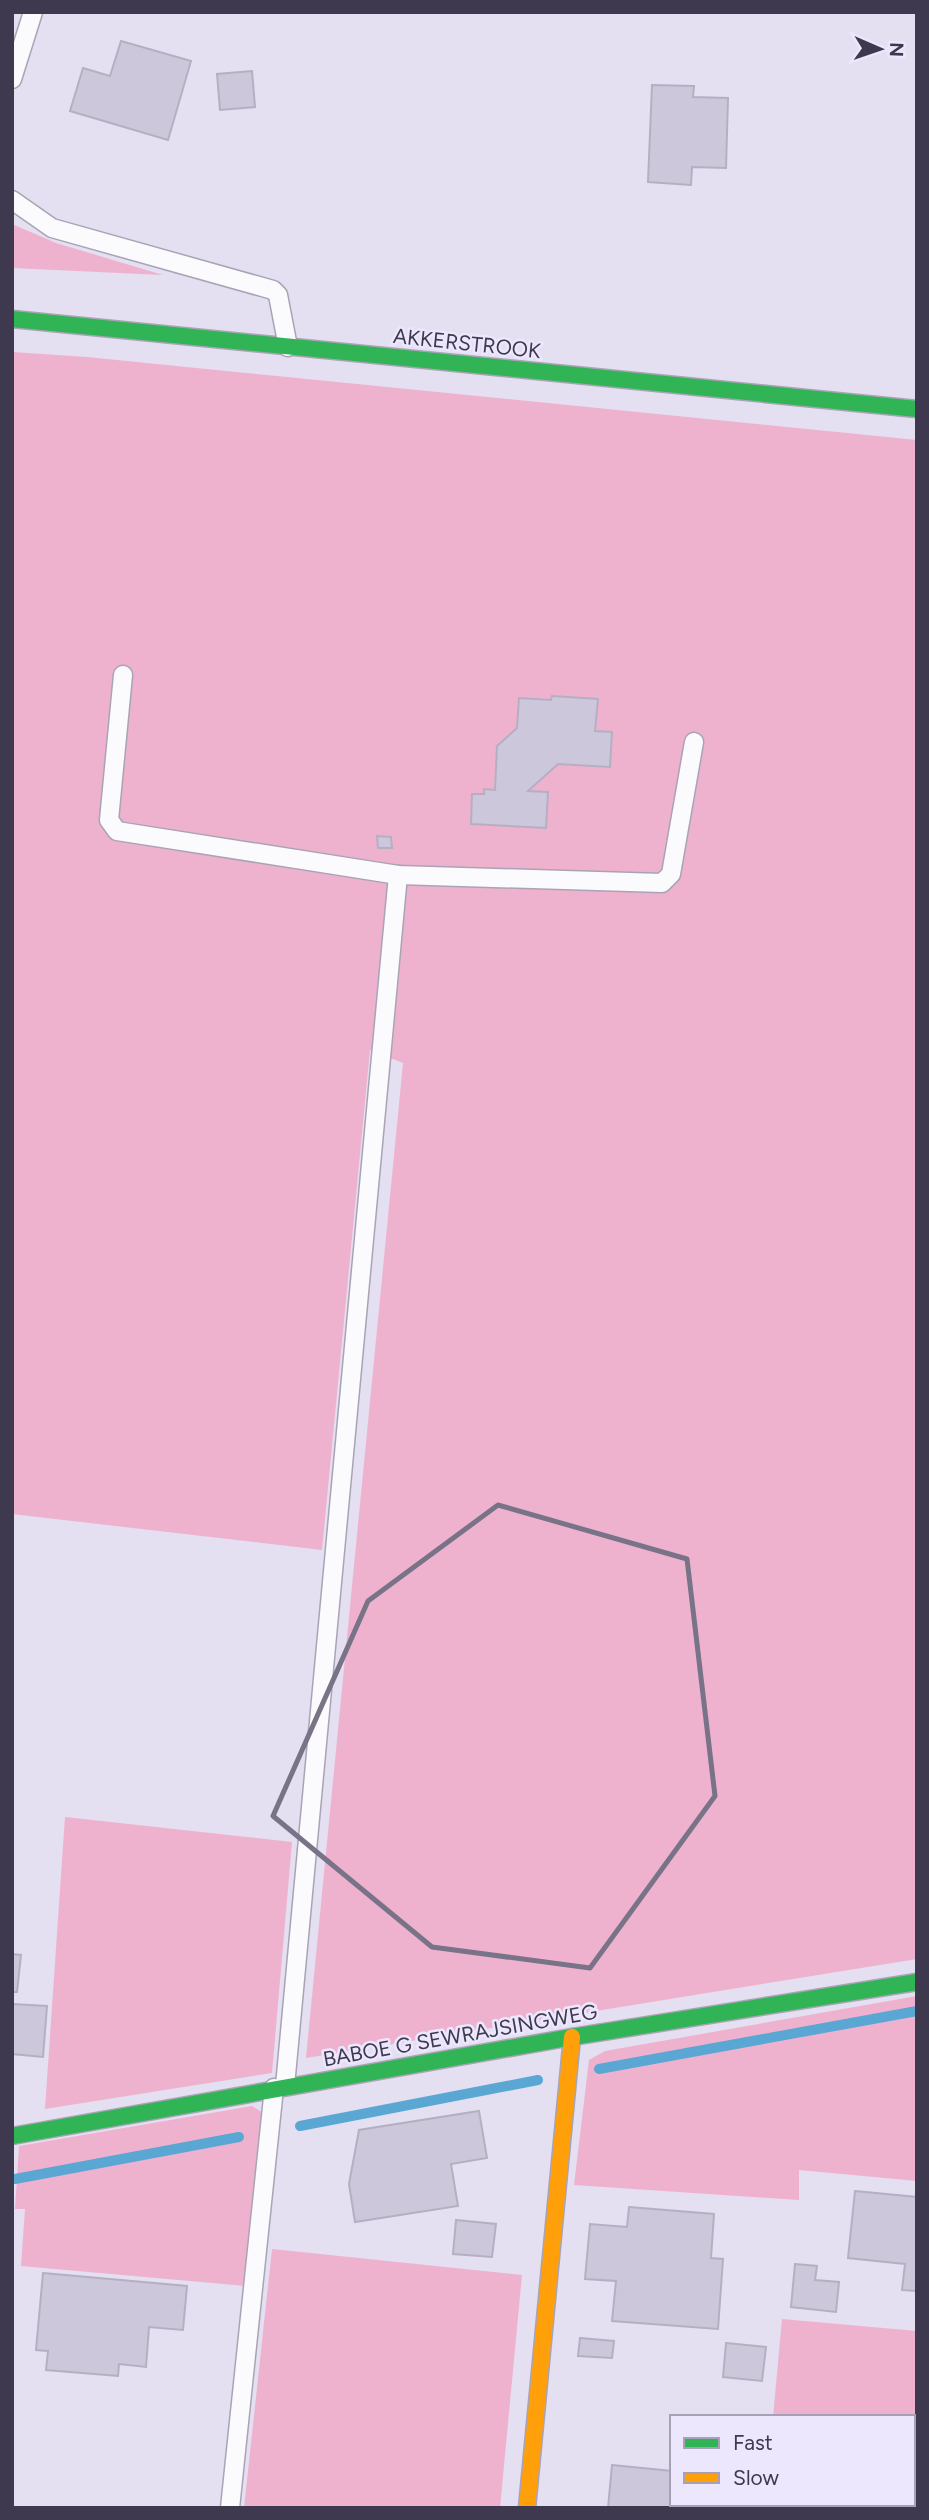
<svg xmlns="http://www.w3.org/2000/svg" width="929" height="2520" viewBox="0 0 929 2520" font-family="Figtree,sans-serif">
	<rect width="100%" height="100%" fill="#e4dff1"/>
	<g fill="#eeb2cf">
		<polygon points="12,224 56,243 163,275 12,268"/>
		<polygon points="12,352 87,357 917,440 917,1959 306,2058 403,1063 370,1050 322,1550 12,1514"/>
		<polygon points="65,1817 292,1842 272,2073 45,2109"/>
		<polygon points="917,1996 917,2181 799,2170 799,2200 574,2185 589,2060 605,2051"/>
		<polygon points="252,2106 263,2113 246,2286 21,2266 25,2209 15,2209 19,2146"/>
		<polygon points="272,2249 522,2275 500,2508 244,2508"/>
		<polygon points="782,2319 917,2331 917,2449 913,2449 913,2417 773,2417"/>
	</g>
	<g fill="none" stroke-linecap="round" stroke-linejoin="round">
		<g stroke="#5aa7d3" stroke-width="10">
			<polyline points="599,2069 917,2011"/>
			<polyline points="300,2126 538,2080"/>
			<polyline points="15,2179 239,2137"/>
		</g>
	</g>
	<g fill="#cdc7dc" stroke="#b5b0c1" stroke-width="2">
		<polygon points="121,41 191,61 168,140 70,111 83,68 110,76"/>
		<polygon points="252,71 255,107 220,110 217,74"/>
		<polygon points="652,85 694,86 693,97 728,98 726,168 692,167 691,185 648,182"/>
		<polygon points="552,696 598,699 595,731 612,732 610,767 558,764 528,791 548,792 546,828 471,824 472,794 484,794 484,789 495,790 497,746 517,728 519,698 551,700"/>
		<polygon points="377,836 391,837 392,848 378,848"/>
		<polygon points="12,1954 21,1955 17,1992 12,1992"/>
		<polygon points="12,2004 47,2006 43,2057 12,2054"/>
		<polygon points="479,2111 487,2158 451,2164 458,2206 355,2222 349,2184 359,2130"/>
		<polygon points="855,2191 917,2197 917,2291 902,2290 905,2264 848,2258"/>
		<polygon points="629,2207 714,2214 711,2258 723,2259 718,2329 612,2321 616,2281 585,2279 590,2224 627,2227"/>
		<polygon points="456,2220 496,2224 492,2257 453,2254"/>
		<polygon points="795,2264 817,2266 815,2280 839,2282 836,2312 791,2307"/>
		<polygon points="43,2273 187,2286 183,2330 149,2327 146,2367 119,2364 118,2376 46,2370 48,2351 36,2350"/>
		<polygon points="580,2338 614,2341 612,2358 578,2356"/>
		<polygon points="726,2343 766,2347 762,2381 723,2377"/>
		<polygon points="612,2465 672,2471 672,2504 747,2504 746,2508 608,2508"/>
		<polygon points="913,2491 917,2491 917,2508 833,2508 833,2504 913,2504"/>
	</g>
	<g fill="none" stroke-linecap="round" stroke-linejoin="round">
		<g stroke="#a9a4b5" stroke-width="21">
			<g id="lane">
				<polyline points="12,79 33,12"/>
				<polyline points="12,200 52,228 273,290 278,295 288,347"/>
				<polyline points="123,675 109,820 117,831 398,875 662,883 671,874 694,742"/>
				<polyline points="285,2086 398,875"/>
				<polyline points="230,2508 274,2088"/>
			</g>
		</g>
		<g stroke="#a9a4b5" stroke-width="19">
			<g id="fast">
				<polyline points="12,319 917,409"/>
				<polyline points="12,2136 572,2037 917,1982"/>
			</g>
		</g>
		<g stroke="#a9a4b5" stroke-width="19">
			<polyline id="slow" points="527,2508 572,2037"/>
		</g>
		<use href="#lane" stroke="#fbfafd" stroke-width="18"/>
		<use href="#fast" stroke="#30b455" stroke-width="16"/>
		<use href="#slow" stroke="#ff9f0a" stroke-width="16"/>
	</g>
	<path fill="none" stroke="#787387" stroke-width="5" stroke-linejoin="round" d="M 498,1505 L 687,1559 L 715,1796 L 590,1968 L 432,1947 L 273,1816 L 368,1601 Z"/>
	<g text-anchor="middle" dominant-baseline="central" stroke-width="5" stroke-linejoin="round" paint-order="stroke">
		<g font-size="21" fill="#3e394e" stroke="#ece7fd">
			<text transform="translate(467 343) rotate(6)">AKKERSTROOK</text>
			<text transform="translate(460 2035) rotate(-10)">BABOE G SEWRAJSINGWEG</text>
		</g>
	</g>
	<rect width="929" height="2520" fill="none" stroke="#3e394e" stroke-width="28"/>
	<rect x="670" y="2415" width="245" height="91" fill="#ece7fd" stroke="#a6a1b7" stroke-width="2"/>
	<rect x="684" y="2438" width="35" height="10" fill="#30b455" stroke="#a6a1b7" stroke-width="2"/>
	<text x="733" y="2450" font-size="21" fill="#3e394e">Fast</text>
	<rect x="684" y="2473" width="35" height="10" fill="#ff9f0a" stroke="#a6a1b7" stroke-width="2"/>
	<text x="733" y="2485" font-size="21" fill="#3e394e">Slow</text>
	<g transform="translate(880 49) rotate(92)" stroke="#ece7fd" stroke-width="5" paint-order="stroke">
	<path d="M0-5L12 26L0 18L-12 26Z" fill="#3e394e"/>
	<text y="-10" font-size="19" font-weight="bold" text-anchor="middle" fill="#3e394e">N</text>
	</g>
</svg>
